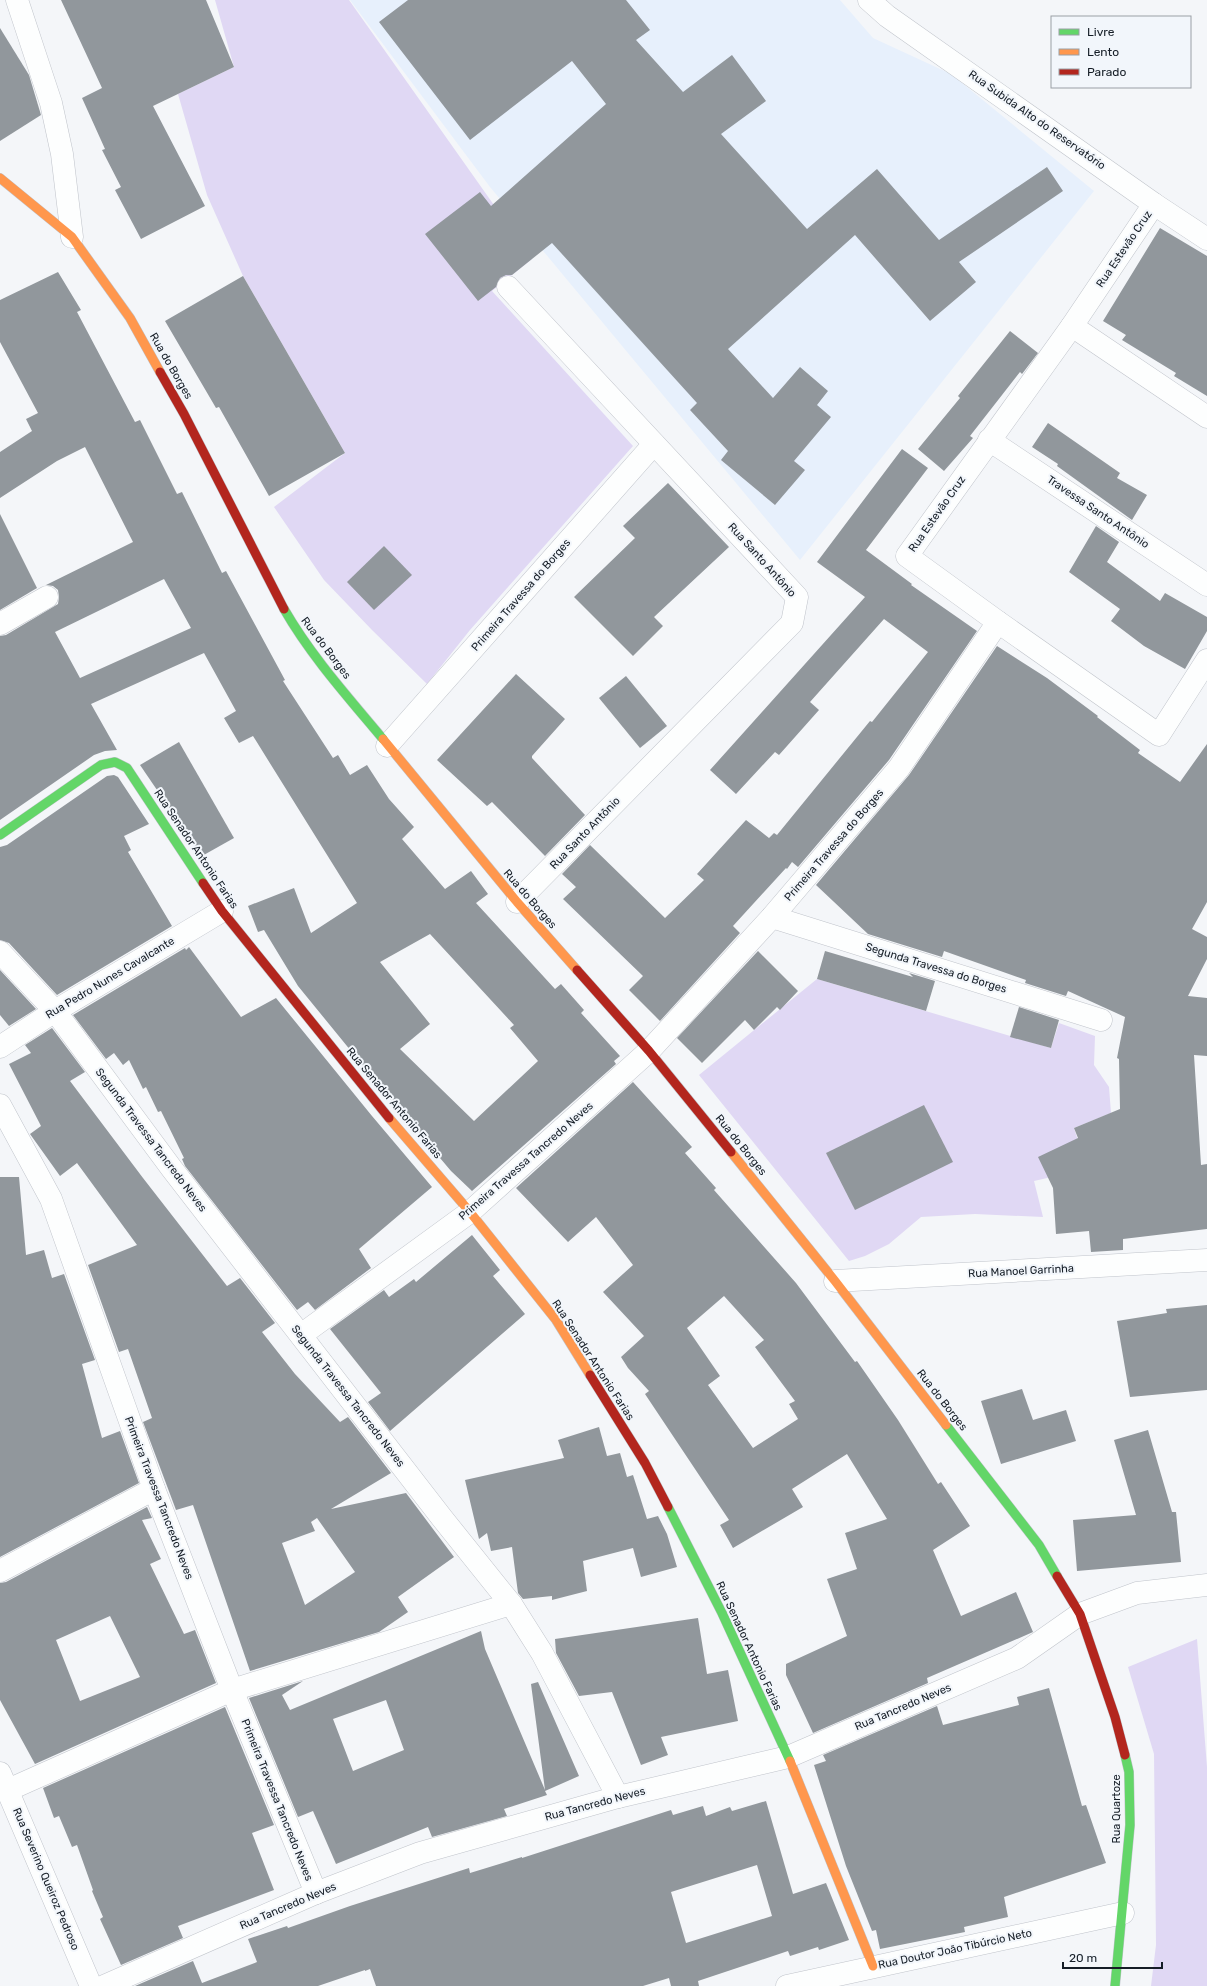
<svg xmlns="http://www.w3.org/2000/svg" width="1207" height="1986" viewBox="0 0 1207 1986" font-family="Rubik,sans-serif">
	<rect width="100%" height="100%" fill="#f4f6f9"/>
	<polygon fill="#e7f0fc" points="350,0 840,0 873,38 951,74 1094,191 800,560 490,187"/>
	<g fill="#e0d8f4">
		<polygon points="215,0 349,0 532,259 492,291 633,446 470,630 427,684 372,630 324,580 274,507 345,453 243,276 207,195 178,94 234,67"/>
		<polygon points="817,979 1051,1048 1059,1023 1095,1036 1094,1065 1109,1087 1111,1113 1074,1128 1087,1169 1034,1181 1043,1217 975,1214 921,1217 889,1244 865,1256 849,1261 699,1075"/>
		<polygon points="1197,1639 1207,1767 1207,1986 1151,1986 1156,1945 1154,1754 1128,1667"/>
	</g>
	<g fill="#91979c" fill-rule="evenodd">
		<polygon points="61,0 206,0 234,67 153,106 205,206 141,239 115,190 121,187 102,150 105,149 82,98 102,88"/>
		<polygon points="408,0 626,0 650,30 636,40 683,92 732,55 766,101 721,134 807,229 877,169 939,240 1047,167 1063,191 959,262 976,282 930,321 855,235 728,349 773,398 800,367 828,391 817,405 831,417 794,461 805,470 775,505 721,460 728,451 690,410 697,403 552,243 512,275 506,275 500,278 496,287 478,301 425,234 480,192 491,206 606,104 572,61 470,140 379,22"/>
		<polygon points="0,28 29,75 41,115 0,141"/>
		<polygon points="1160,228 1207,256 1207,396 1174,376 1176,373 1122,340 1126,335 1103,321"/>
		<path d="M 58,272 L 81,310 L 77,312 L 135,422 L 140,420 L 177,494 L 182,492 L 222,573 L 226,571 L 285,680 L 283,681 L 333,758 L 338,755 L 350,775 L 367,765 L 389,799 L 414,827 L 402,839 L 445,889 L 471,871 L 488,894 L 476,903 L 555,989 L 561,984 L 584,1010 L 581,1013 L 620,1056 L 614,1061 L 616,1064 L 472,1191 L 451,1171 L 391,1100 L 298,986 L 264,930 L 258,932 L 248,906 L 294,888 L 311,933 L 357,903 L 253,736 L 239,743 L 224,718 L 236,711 L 204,653 L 91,704 L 117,750 L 105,751 L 94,755 L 0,820 L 0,636 L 6,635 L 58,604 L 59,597 L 58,590 L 53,586 L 46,585 L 133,542 L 85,447 L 57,461 L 0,498 L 0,452 L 32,431 L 26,419 L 38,413 L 0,342 L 0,300 ZM 164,579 L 191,628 L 80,678 L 55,632 ZM 430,934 L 514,1025 L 510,1028 L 538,1061 L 474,1121 L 400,1049 L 430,1024 L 380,962 Z"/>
		<polygon points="243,276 345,453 269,496 219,407 216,408 165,321"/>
		<polygon points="1010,331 1038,353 1022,374 1020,372 970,436 973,438 944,471 918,449 960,398 958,396"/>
		<polygon points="1048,423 1120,473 1117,478 1147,495 1132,520 1057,466 1058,464 1032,447"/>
		<polygon points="902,449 928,468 866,550 912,584 911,585 977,631 889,760 798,867 792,862 787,869 786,868 733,926 740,933 660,1021 629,990 643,976 563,899 576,887 562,874 590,845 665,918 704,880 697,874 746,820 769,838 774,833 777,835 870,721 872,722 928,652 884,619 810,702 819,710 779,755 775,752 736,794 710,770 865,597 817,562"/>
		<polygon points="668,483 729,547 654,617 663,626 633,656 574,597 635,538 623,526"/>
		<polygon points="0,514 37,588 0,610"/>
		<polygon points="1096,526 1119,542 1107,562 1160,601 1165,593 1207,617 1207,631 1185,669 1144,646 1111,621 1120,609 1069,572"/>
		<polygon points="384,546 412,575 374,610 347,582"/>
		<polygon points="997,646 1047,678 1098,716 1097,717 1140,750 1138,753 1180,782 1207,744 1207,902 1192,929 1207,937 1207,959 1188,996 1207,998 1207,1056 1194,1055 1201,1165 1207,1164 1207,1229 1123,1239 1123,1250 1091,1252 1089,1231 1056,1234 1053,1188 1038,1157 1078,1138 1074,1128 1120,1109 1119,1059 1117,1058 1125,1017 1068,991 1066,996 1025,983 1026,980 944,951 942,957 868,934 816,885 909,775"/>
		<polygon points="516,674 565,719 532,756 532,758 585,815 545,856 492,802 487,806 437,760"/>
		<polygon points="626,676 667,726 640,748 599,698"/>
		<polygon points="179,742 234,838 202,856 140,765"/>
		<polygon points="114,775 118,777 149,824 124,836 131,850 128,852 172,926 57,995 9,943 0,940 0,847 7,845 107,776"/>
		<polygon points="189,947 241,1017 276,998 372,1116 432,1187 359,1249 371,1268 315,1310 308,1302 297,1310 185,1166 182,1159 184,1158 161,1111 158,1112 146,1087 143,1089 129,1060 123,1065 114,1053 106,1059 73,1015 185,948 186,950"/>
		<polygon points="758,951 798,991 780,1010 777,1007 754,1030 745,1020 702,1063 677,1038"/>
		<polygon points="825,951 913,977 909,973 935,981 926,1011 817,979"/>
		<polygon points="0,970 36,1009 9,1026 0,1015"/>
		<polygon points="1019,1007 1059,1020 1051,1048 1010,1037"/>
		<path d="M 52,1028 L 85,1072 L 70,1081 L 143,1178 L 227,1286 L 240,1278 L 275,1323 L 262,1332 L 295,1374 L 340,1422 L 348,1417 L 391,1473 L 331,1509 L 406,1493 L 454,1557 L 398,1597 L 408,1612 L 379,1632 L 250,1671 L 193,1505 L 176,1510 L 143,1422 L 152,1418 L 128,1349 L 119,1352 L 88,1265 L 137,1245 L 77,1163 L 60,1176 L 30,1134 L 41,1126 L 9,1064 L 31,1053 L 25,1045 ZM 317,1518 L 355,1572 L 305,1605 L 282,1543 L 315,1531 L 311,1522 Z"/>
		<path d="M 633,1082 L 692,1147 L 685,1153 L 716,1188 L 714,1190 L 796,1283 L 855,1362 L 857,1361 L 898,1420 L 938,1484 L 941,1482 L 970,1526 L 933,1550 L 961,1616 L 1016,1592 L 1033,1632 L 927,1678 L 928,1683 L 813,1733 L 786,1675 L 786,1664 L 847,1636 L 827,1579 L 857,1569 L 845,1533 L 887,1519 L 847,1454 L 792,1489 L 803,1507 L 733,1548 L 720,1525 L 729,1520 L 645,1394 L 649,1391 L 628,1368 L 621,1357 L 644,1336 L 603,1292 L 633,1265 L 596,1217 L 568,1242 L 516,1188 ZM 724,1296 L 764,1340 L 755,1347 L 795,1401 L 789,1404 L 798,1419 L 753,1448 L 708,1385 L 720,1376 L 687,1328 Z"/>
		<polygon points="924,1105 953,1162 855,1210 826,1153"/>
		<polygon points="0,1177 19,1177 26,1255 44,1250 52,1278 64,1274 95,1360 82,1364 102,1438 120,1431 139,1483 0,1557"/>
		<polygon points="472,1235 500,1270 493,1276 525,1314 390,1431 368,1402 381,1393 330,1329 384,1290 389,1297 414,1279 416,1282"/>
		<polygon points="1207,1305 1207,1390 1130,1397 1117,1321 1167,1313 1166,1309"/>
		<polygon points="1022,1389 1033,1420 1066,1410 1076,1441 1001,1464 981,1401"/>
		<polygon points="599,1427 607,1456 620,1453 627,1477 633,1475 647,1519 658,1516 667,1534 677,1567 641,1577 633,1548 583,1561 587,1591 552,1600 552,1596 523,1599 518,1593 512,1547 491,1551 487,1533 479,1539 465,1480 564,1458 558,1440"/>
		<polygon points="1148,1430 1172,1512 1176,1512 1181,1562 1077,1571 1073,1520 1136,1515 1114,1440"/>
		<path d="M 147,1507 L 152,1518 L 142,1520 L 161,1559 L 150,1564 L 184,1634 L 195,1630 L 216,1683 L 35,1764 L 0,1700 L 0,1583 L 6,1582 ZM 110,1616 L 140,1677 L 80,1701 L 56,1640 Z"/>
		<polygon points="698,1618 707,1674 728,1670 738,1721 661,1737 668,1755 641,1765 612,1692 579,1696 556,1653 555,1639"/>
		<path d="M 481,1631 L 485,1649 L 545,1790 L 531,1684 L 538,1682 L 579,1776 L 545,1791 L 547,1795 L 504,1809 L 507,1816 L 432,1837 L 428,1827 L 336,1864 L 313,1811 L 298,1817 L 249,1698 L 303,1681 L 282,1695 L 290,1710 ZM 386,1700 L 404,1750 L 353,1771 L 333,1719 Z"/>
		<polygon points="1049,1688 1082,1806 1086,1805 1106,1863 1004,1897 1008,1917 964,1927 965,1932 880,1949 876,1930 872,1931 846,1866 814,1765 826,1761 823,1755 937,1706 943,1725 1019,1705 1017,1697"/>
		<polygon points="225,1707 274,1825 252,1833 274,1890 178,1926 183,1938 121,1965 100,1919 103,1917 92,1891 93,1890 77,1845 72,1847 59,1816 54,1818 43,1788"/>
		<path d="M 766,1801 L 793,1894 L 826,1883 L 849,1940 L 819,1950 L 818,1947 L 790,1956 L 788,1951 L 698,1981 L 699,1986 L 671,1986 L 669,1978 L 643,1986 L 376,1986 L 370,1969 L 365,1971 L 365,1970 L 318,1986 L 135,1986 L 193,1961 L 202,1983 L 257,1962 L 248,1939 L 287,1926 L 288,1928 L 350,1906 L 469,1868 L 470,1873 L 522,1857 L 522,1858 L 671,1810 L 673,1815 L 703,1806 L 706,1816 L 730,1807 L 732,1811 ZM 757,1865 L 772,1916 L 686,1943 L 671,1892 Z"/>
	</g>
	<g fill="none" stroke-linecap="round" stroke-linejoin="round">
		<g stroke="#c0c4cb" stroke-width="23">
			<g id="street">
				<polyline points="17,0 51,103 62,154 72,237"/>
				<polyline points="869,0 887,16 1154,204 1207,239"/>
				<polyline points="1154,204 1072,326 907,556 998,622 1159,735 1207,660"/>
				<polyline points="508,287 797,597 792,623 517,902"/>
				<polyline points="1072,326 1207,417"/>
				<polyline points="989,440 1207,585"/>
				<polyline points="0,624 47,597"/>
				<polyline points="387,746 654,444"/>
				<polyline points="772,917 1101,1020"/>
				<polyline points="0,952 55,1011 172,1169 442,1518 511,1604 542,1653 618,1797"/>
				<polyline points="0,1047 55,1011 222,911"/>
				<polyline points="0,1105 51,1199 154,1489 232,1690 316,1893"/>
				<polyline points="835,1281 1207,1260"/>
				<polyline points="301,1335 470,1212 649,1051 772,917 899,768 998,622"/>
				<polyline points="0,1571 154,1489"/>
				<polyline points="0,1773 91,1986"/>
				<polyline points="8,1790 232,1690 511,1604"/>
				<polyline points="104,1986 316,1893 420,1853 618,1797 788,1757 1017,1658 1080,1614 1137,1593 1207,1585"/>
				<polyline points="787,1986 1123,1913"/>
			</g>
		</g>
		<g stroke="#c0c4cb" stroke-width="10">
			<g id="fast">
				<path d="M 284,609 C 311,656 348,697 383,739"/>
				<polyline points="0,835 101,765 115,762 127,768 203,883"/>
				<polyline points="946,1425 1039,1545 1057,1576"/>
				<polyline points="668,1507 722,1613 790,1761"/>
				<polyline points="1115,1986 1130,1825 1129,1772 1125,1755"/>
			</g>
		</g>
		<g stroke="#c0c4cb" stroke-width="10">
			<g id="slow">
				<polyline points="0,178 72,237 130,318 160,372"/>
				<polyline points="383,739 517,902 577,970"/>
				<polyline points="389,1118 470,1212 556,1320 590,1375"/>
				<polyline points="731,1152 835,1281 946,1425"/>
				<polyline points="790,1761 873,1966"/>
			</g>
		</g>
		<g stroke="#c0c4cb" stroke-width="10">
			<g id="jam">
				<polyline points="160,372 184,414 284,609"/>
				<polyline points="203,883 222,911 389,1118"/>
				<polyline points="577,970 649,1051 731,1152"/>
				<polyline points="590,1375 645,1463 668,1507"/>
				<polyline points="1057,1576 1080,1614 1115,1717 1125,1755"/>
			</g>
		</g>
		<use href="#street" stroke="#fdfefe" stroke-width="22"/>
		<use href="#fast" stroke="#63d668" stroke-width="9"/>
		<use href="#slow" stroke="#ff974d" stroke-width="9"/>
		<use href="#jam" stroke="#b3261e" stroke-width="9"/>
	</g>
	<g text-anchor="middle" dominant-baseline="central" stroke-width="4" stroke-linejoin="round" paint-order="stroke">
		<g font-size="11" fill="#151d26" stroke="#f2f6fb">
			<text transform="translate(1037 120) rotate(35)">Rua Subida Alto do Reservatório</text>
			<text transform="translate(1124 249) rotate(-56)">Rua Estevão Cruz</text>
			<text transform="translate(171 366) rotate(60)">Rua do Borges</text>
			<text transform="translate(1098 512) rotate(34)">Travessa Santo Antônio</text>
			<text transform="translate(937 514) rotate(-55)">Rua Estevão Cruz</text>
			<text transform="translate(762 560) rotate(48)">Rua Santo Antônio</text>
			<text transform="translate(521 595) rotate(-49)">Primeira Travessa do Borges</text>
			<text transform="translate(326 648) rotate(53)">Rua do Borges</text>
			<text transform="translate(585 833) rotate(-46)">Rua Santo Antônio</text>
			<text transform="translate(834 845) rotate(-49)">Primeira Travessa do Borges</text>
			<text transform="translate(196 849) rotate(56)">Rua Senador Antonio Farias</text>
			<text transform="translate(530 899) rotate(49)">Rua do Borges</text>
			<text transform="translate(936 968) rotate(17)">Segunda Travessa do Borges</text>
			<text transform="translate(110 978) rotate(-31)">Rua Pedro Nunes Cavalcante</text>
			<text transform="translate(394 1103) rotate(50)">Rua Senador Antonio Farias</text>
			<text transform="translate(151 1140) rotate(53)">Segunda Travessa Tancredo Neves</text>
			<text transform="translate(741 1145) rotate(51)">Rua do Borges</text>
			<text transform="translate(526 1161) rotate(-41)">Primeira Travessa Tancredo Neves</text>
			<text transform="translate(1021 1271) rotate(-3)">Rua Manoel Garrinha</text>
			<text transform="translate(593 1360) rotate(57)">Rua Senador Antonio Farias</text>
			<text transform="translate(348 1396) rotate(52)">Segunda Travessa Tancredo Neves</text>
			<text transform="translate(942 1400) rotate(52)">Rua do Borges</text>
			<text transform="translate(159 1498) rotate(69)">Primeira Travessa Tancredo Neves</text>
			<text transform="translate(749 1646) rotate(65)">Rua Senador Antonio Farias</text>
			<text transform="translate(903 1707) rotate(-23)">Rua Tancredo Neves</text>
			<text transform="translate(277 1800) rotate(68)">Primeira Travessa Tancredo Neves</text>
			<text transform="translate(595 1804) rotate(-15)">Rua Tancredo Neves</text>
			<text transform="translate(1116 1809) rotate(-90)">Rua Quartoze</text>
			<text transform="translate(46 1879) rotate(67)">Rua Severino Queiroz Pedroso</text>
			<text transform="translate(288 1906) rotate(-23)">Rua Tancredo Neves</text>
			<text transform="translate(955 1949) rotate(-12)">Rua Doutor João Tibúrcio Neto</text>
		</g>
	</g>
	<rect x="1051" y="16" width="140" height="72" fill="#f2f6fb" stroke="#9a9fa6"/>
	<rect x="1059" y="29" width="20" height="6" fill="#63d668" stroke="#9a9fa6"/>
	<text x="1087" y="36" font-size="12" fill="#151d26">Livre</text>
	<rect x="1059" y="49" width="20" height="6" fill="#ff974d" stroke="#9a9fa6"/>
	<text x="1087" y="56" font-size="12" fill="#151d26">Lento</text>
	<rect x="1059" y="69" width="20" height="6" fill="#b3261e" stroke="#9a9fa6"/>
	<text x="1087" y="76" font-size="12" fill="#151d26">Parado</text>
	<path d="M1063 1962v6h99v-6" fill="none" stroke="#151d26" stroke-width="2"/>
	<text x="1069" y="1962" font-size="12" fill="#151d26" stroke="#f2f6fb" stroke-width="3" paint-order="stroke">20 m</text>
</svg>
